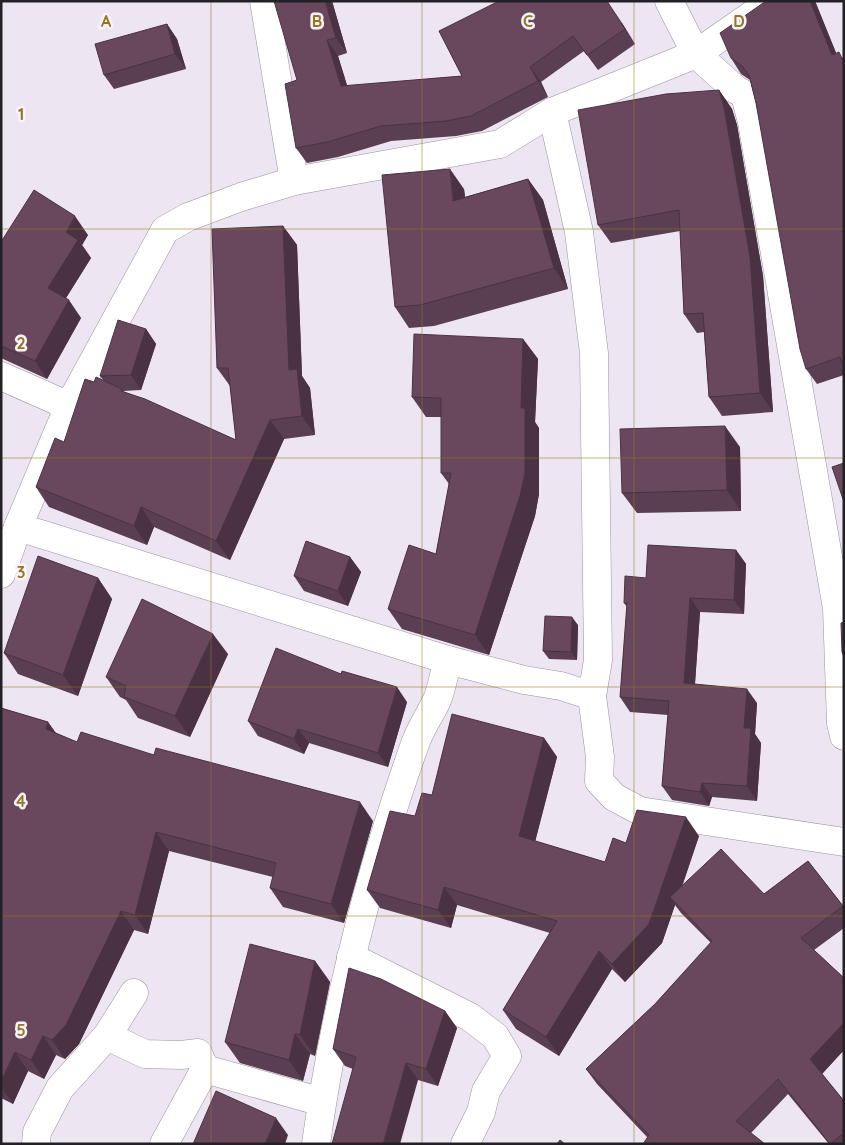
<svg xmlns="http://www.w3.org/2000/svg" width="845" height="1145" viewBox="0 0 845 1145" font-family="Quicksand,sans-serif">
	<rect width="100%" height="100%" fill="#ede6f2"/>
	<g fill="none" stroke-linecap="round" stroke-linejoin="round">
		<g stroke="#99939e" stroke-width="29">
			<g id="street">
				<polyline points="264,1 294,181"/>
				<polyline points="669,1 696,54 735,89 745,95 752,122 837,608 841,723 844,736"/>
				<polyline points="1,376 69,406"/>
				<polyline points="18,527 448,660"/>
				<polyline points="1,574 18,527 69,406 165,230 188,217 241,197 294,181 500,144 552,112 696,54 772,1"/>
				<polyline points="592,696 600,757 599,781 614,797 640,811 844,842"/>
				<polyline points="351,957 470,1017 495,1036 507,1056 486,1091 481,1112 465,1144"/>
				<polyline points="107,1036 145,1054 181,1055 198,1053 205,1069 322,1102"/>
				<polyline points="36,1144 37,1132 60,1088 107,1036 134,993"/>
				<polyline points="164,1144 205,1069"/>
				<path d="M 316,1144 C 335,1008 369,873 415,744 C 420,729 430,715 437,700 C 442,688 444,673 448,660 L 524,680 L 561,686 L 592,696 L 598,660 L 594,353 L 579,232 L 552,112"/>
			</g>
		</g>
		<use href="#street" stroke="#fff" stroke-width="28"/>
	</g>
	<g fill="#5a3e51">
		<polygon points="332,1 347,53 338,56 347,86 462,76 439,31 622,23 635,44 598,70 584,51 541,82 548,97 482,131 456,136 391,141 338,157 307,163 296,148 297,80"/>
		<polygon points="766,1 815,1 836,53 844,59 844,375 817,384 806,369 756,103 750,80 741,74 731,58"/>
		<polygon points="167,24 177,39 186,69 114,89 104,75"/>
		<polygon points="719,90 732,109 737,125 763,276 773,412 722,416 709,397 704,332 697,333 684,314 680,231 611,243 598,225"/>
		<polygon points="528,179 543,200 568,289 434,326 409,328 395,307 464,189 465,197"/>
		<polygon points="283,226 297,245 302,376 310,388 315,435 284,439 230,560 154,527 147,545 49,507 36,487 64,442 94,382 103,380 100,376 146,329 156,344 141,390 123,391 125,392 236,440 230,386 217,368"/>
		<polygon points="88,235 82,245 91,258 66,298 81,318 47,379 1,358 1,242"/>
		<polygon points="523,339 538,359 535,422 539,428 539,494 535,516 489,655 402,629 388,609 436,554 449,484 441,473 441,417 426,417 412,397"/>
		<polygon points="740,447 741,511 637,513 622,493"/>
		<polygon points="736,550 746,564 744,614 700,612 695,684 757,703 755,734 761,743 757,801 712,797 709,806 672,800 662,786 668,715 630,712 620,697 627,607 624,603 646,578"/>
		<polygon points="350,557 361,572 348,606 304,591 294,576"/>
		<polygon points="98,578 112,599 78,696 18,674 4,653"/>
		<polygon points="578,625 577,660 549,659 543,651"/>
		<polygon points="228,654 190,737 138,718 126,700 120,697 106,677"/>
		<polygon points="407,702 388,767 309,743 304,754 258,736 248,721"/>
		<polygon points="1,708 48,722 56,733 77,742 373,821 344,923 283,907 270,888 273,877 169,851 148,934 134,930 79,1044 65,1059 56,1055 44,1079 28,1071 13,1104 1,1098"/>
		<polygon points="544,738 557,757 535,841 605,862 626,843 699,836 682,887 764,894 808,861 844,907 844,928 814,950 844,978 844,1050 822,1074 844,1101 844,1144 829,1144 788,1094 751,1133 647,1137 597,1084 586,1069 655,1004 711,943 681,913 675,905 662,943 625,982 612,969 559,1056 516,1029 503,1010 550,933 457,905 451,928 380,908 367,890 415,816 432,795"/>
		<polygon points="315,961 330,982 315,1056 310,1054 303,1081 240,1063 225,1042"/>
		<polygon points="445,1011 457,1028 438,1086 418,1080 353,1069 345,1066 333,1049"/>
	</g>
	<g fill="#4a3242">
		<polygon points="325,1 332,1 347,53 336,38"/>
		<polygon points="810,1 815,1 843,70 832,55"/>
		<polygon points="612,8 622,23 635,44 625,29"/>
		<polygon points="167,24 177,39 186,69 175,54"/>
		<polygon points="327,40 338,56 352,101 341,86"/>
		<polygon points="530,67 541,82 548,97 538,81"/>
		<polygon points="719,90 732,109 737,125 763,276 773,412 760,393"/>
		<polygon points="450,169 464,189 468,222 453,201"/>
		<polygon points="528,179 543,200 568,289 554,268"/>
		<polygon points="75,216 88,235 82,245 91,258 61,306 48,288 66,232"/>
		<polygon points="283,226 297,245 302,376 310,388 315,435 302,416 289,370"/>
		<polygon points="69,300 81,318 47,379 35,361"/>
		<polygon points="146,329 156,344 141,390 131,375"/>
		<polygon points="523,339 538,359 535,422 539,428 539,494 535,516 489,655 475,635 521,408"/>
		<polygon points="270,420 284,439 230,560 216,541"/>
		<polygon points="725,426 740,447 741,511 727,490"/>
		<polygon points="141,507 154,527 147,545 134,526"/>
		<polygon points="736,550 746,564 744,614 734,600"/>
		<polygon points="350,557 361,572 348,606 338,591"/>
		<polygon points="98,578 112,599 78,696 63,675"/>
		<polygon points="690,598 700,612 694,697 684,683"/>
		<polygon points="572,617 578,625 577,660 571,652"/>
		<polygon points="213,634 228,654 190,737 175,716"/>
		<polygon points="397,687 407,702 388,767 378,753"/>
		<polygon points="747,689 757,703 755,734 761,743 757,801 747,786 744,728"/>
		<polygon points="48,722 61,741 46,729"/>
		<polygon points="298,729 309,743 304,754 294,739"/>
		<polygon points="544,738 557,757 532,854 519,836"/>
		<polygon points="702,783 712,797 709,806 700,792"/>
		<polygon points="360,802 373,821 344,923 331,904"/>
		<polygon points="686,817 699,836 676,903 670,897 675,905 662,943 625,982 612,964"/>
		<polygon points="156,832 169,851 148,934 135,915"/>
		<polygon points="444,887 457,905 451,928 438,910"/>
		<polygon points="121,911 134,930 79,1044 65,1059 52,1040"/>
		<polygon points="599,951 612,969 559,1056 546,1037"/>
		<polygon points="315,961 330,982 315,1056 300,1035"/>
		<polygon points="445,1011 457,1028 438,1086 426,1069"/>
		<polygon points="844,1023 844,1050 821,1075 810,1059"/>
		<polygon points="295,1034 310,1054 303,1081 289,1060"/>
		<polygon points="43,1036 56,1055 44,1079 31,1060"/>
		<polygon points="15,1052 28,1071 13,1104 1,1087 1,1082"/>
		<polygon points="406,1063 418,1080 400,1144 383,1144"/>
		<polygon points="276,1118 288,1135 285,1144 265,1144"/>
	</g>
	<g fill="#69485e" stroke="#4a3242">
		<polygon points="274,1 325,1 336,38 327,40 341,86 462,76 439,31 499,1 607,1 625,29 587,55 573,36 530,67 538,81 471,116 446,121 381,126 327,142 296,148 285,84 297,80"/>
		<polygon points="766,1 810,1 832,55 839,52 844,63 844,362 842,363 840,357 806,369 800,349 756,103 749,75 742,66 731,58 720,33"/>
		<polygon points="167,24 175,54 104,75 95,44"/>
		<polygon points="719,90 724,107 750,257 760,393 709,397 703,313 684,314 679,210 598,225 578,110 666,94"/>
		<polygon points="450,169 453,201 528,179 554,268 420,305 395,307 382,175"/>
		<polygon points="34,190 75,216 66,232 78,240 48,288 69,300 35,361 1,346 1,242"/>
		<polygon points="283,226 289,370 297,369 302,416 270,420 216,541 141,507 134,526 36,487 55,438 64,442 85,379 94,382 96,377 122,389 121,391 145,399 236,440 228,368 217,368 212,229"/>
		<polygon points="118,320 146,329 131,375 100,376"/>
		<polygon points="414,334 523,339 521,408 525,408 525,473 520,496 475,635 388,609 409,545 436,554 451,473 441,473 441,398 412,397"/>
		<polygon points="725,426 727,490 622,493 620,429"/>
		<polygon points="844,463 844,502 832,467"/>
		<polygon points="306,541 350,557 338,591 294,576"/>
		<polygon points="648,545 736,550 734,600 690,598 684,683 747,689 744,728 751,728 747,786 702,783 700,792 662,786 669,701 620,697 627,603 624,603 625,576 646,578"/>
		<polygon points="38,556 98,578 63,675 4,653"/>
		<polygon points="142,599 213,634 175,716 124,697 126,686 106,677"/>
		<polygon points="545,616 572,617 571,652 543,651"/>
		<polygon points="844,622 844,657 842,652 841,623"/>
		<polygon points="276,648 341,674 342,671 397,687 378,753 298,729 294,739 248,721"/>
		<polygon points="1,708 48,722 46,729 77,742 81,732 154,755 156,748 360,802 331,904 270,888 276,863 156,832 135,915 121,911 66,1025 52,1040 43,1036 31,1060 15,1052 1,1082"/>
		<polygon points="452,714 544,738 519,836 605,862 613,838 626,843 637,810 686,817 649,924 612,964 599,951 546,1037 503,1010 557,921 444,887 438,910 367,890 390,811 415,816 422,793 432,795"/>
		<polygon points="721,849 764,894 808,861 843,906 801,938 844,978 844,1023 810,1059 844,1101 844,1133 830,1144 778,1079 736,1121 765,1144 643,1144 649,1135 586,1069 655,1004 712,941 670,897"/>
		<polygon points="250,944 315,961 300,1035 295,1034 289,1060 225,1042"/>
		<polygon points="349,968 381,979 445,1011 426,1069 406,1063 383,1144 332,1144 356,1057 333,1049"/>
		<polygon points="216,1091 276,1118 265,1144 193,1144"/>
		<polygon points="560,1140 565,1144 557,1144"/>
	</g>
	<path fill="none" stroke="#97751e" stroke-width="1" stroke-opacity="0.55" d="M 211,1 L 211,1144M 422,1 L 422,1144M 634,1 L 634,1144M 1,229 L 844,229M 1,458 L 844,458M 1,687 L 844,687M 1,916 L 844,916"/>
	<g font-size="16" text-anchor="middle" font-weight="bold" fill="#97751e" stroke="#f9f3fe" stroke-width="5" stroke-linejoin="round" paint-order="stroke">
		<text x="106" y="27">A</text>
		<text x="317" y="27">B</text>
		<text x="528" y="27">C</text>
		<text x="739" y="27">D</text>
		<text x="21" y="120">1</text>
		<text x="21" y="349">2</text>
		<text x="21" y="578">3</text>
		<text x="21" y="807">4</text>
		<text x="21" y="1036">5</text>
	</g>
	<rect width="845" height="1145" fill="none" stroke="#232125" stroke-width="5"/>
</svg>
